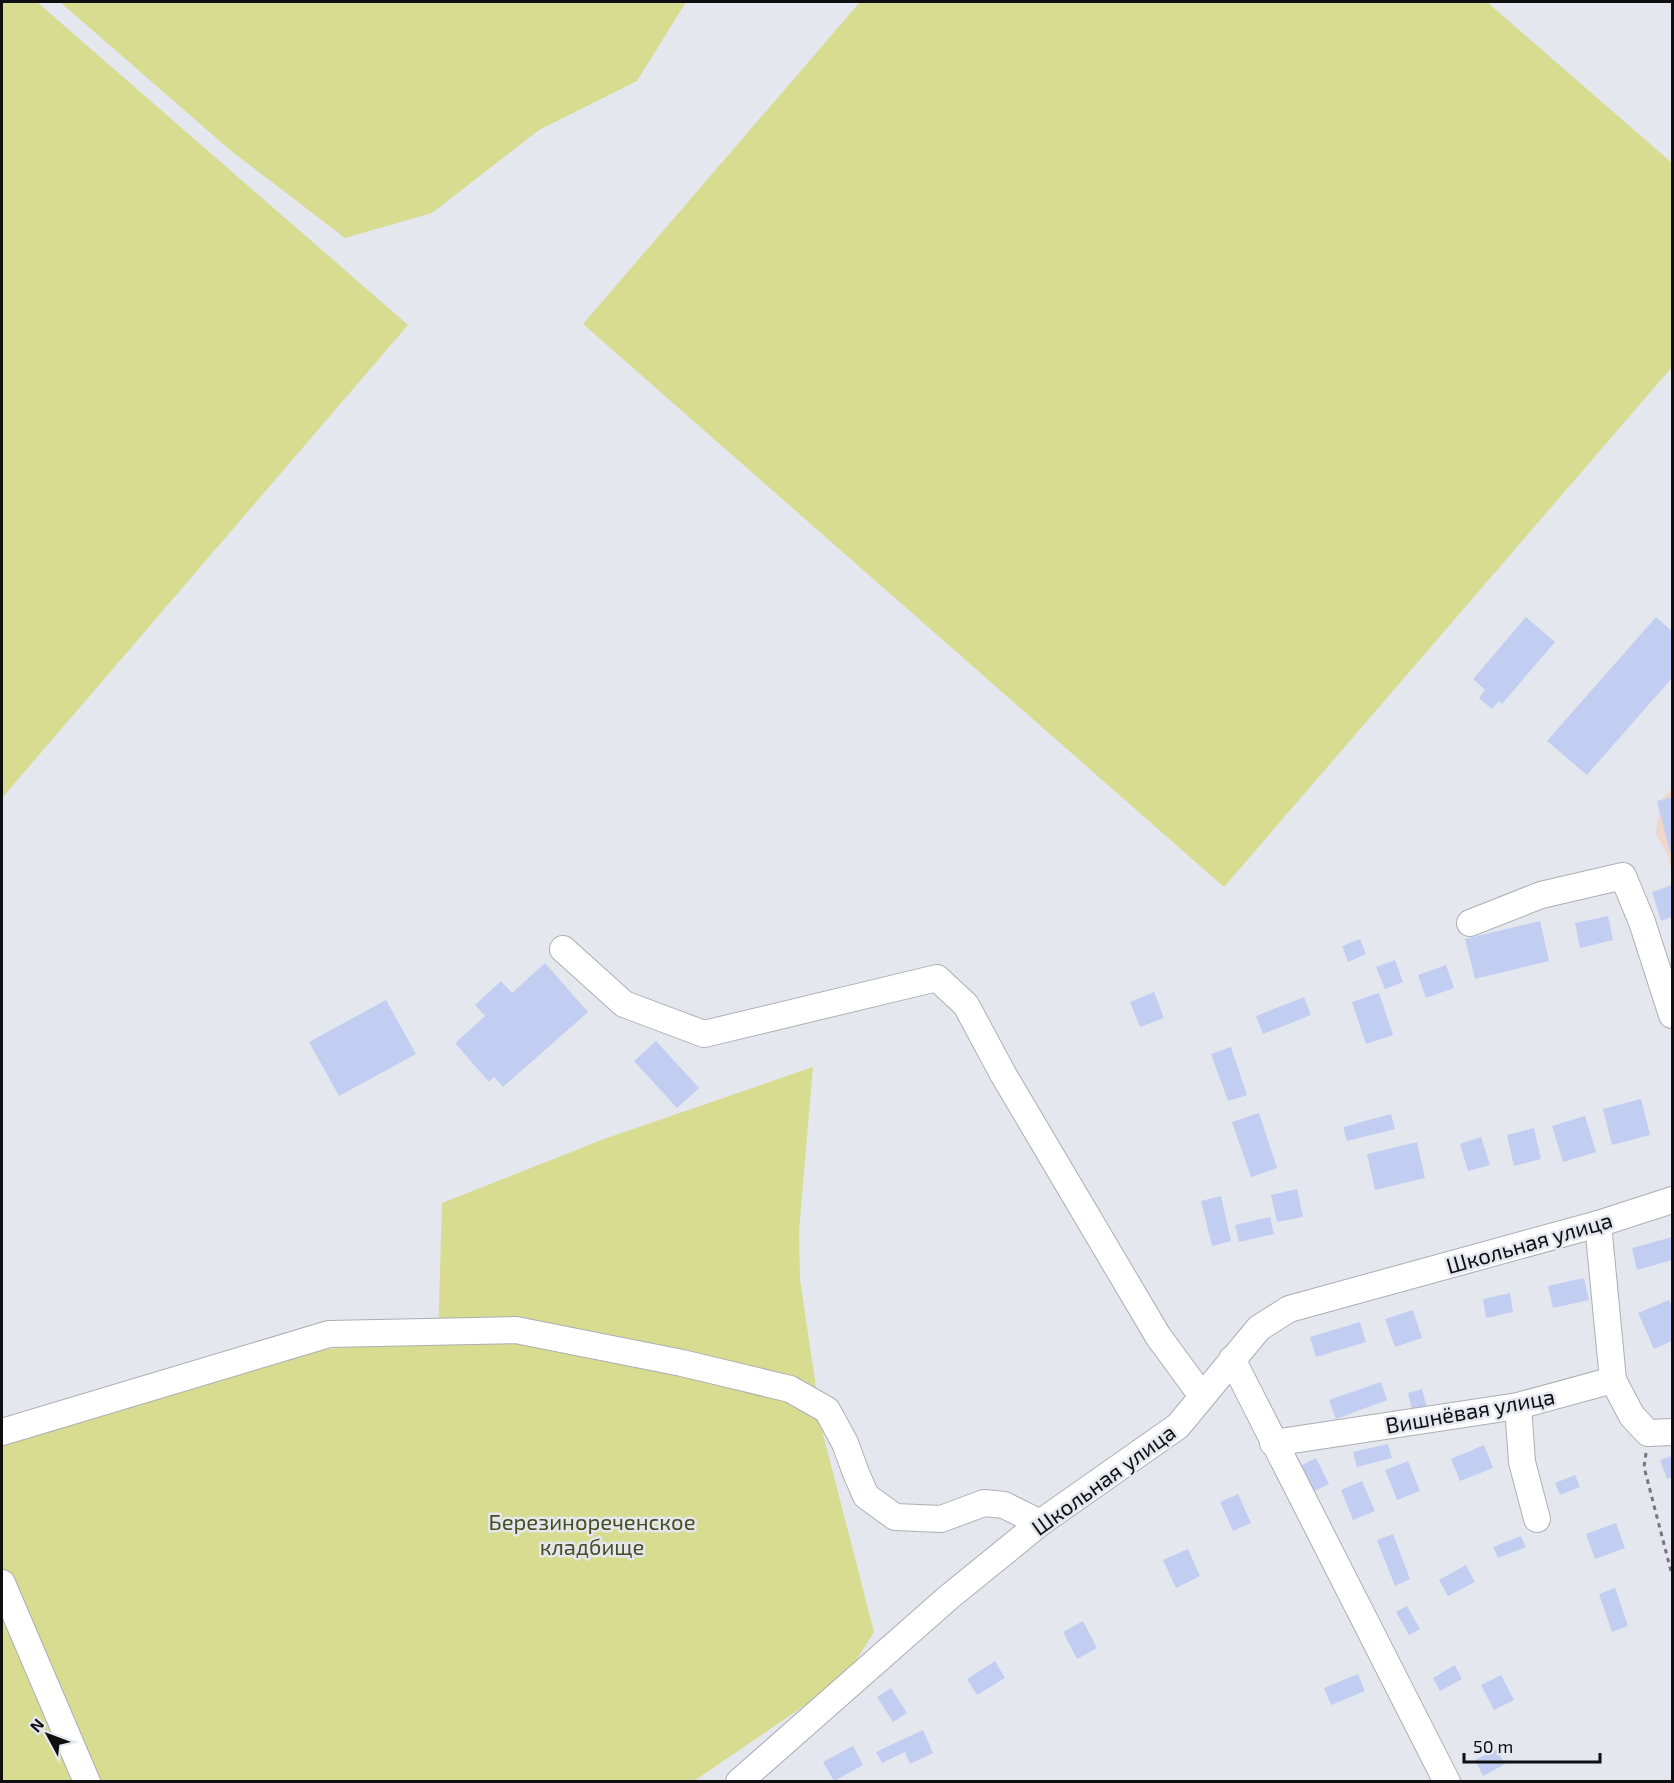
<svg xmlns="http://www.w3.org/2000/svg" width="1674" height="1783" viewBox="0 0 1674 1783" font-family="'Exo 2',sans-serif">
	<rect width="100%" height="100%" fill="#e4e7ee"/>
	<polygon fill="#f0d7ce" points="1672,788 1672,873 1668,855 1655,833 1662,800"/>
	<g fill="#d8dc91">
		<polygon points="2,2 37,2 408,325 2,798"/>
		<polygon points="60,2 686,2 637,81 539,130 432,213 345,238 230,150"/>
		<polygon points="860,2 1487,2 1672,163 1672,367 1224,887 583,324"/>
		<polygon points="813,1067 799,1231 800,1280 823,1434 874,1632 845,1678 694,1781 2,1781 2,1445 184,1387 305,1352 415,1339 438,1340 442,1203 604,1139"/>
	</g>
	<g fill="#c2cef1">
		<polygon points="1526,617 1555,642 1502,704 1499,701 1492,709 1479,698 1485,690 1473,679"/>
		<polygon points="1656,617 1672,631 1672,678 1587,775 1547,741"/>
		<polygon points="1672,797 1672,851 1670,852 1657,801"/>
		<polygon points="1672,885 1672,917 1661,921 1652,892"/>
		<polygon points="1608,916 1613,940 1580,948 1575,923"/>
		<polygon points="1540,921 1549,961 1475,979 1465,939"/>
		<polygon points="1360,939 1366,954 1348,962 1342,946"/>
		<polygon points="1395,960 1403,982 1385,989 1376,967"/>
		<polygon points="545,963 588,1012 503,1087 494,1077 489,1082 455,1043 485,1016 475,1005 501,981 512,993"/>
		<polygon points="1446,965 1454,988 1426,998 1418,975"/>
		<polygon points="1154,992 1164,1018 1140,1027 1130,1002"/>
		<polygon points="1379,993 1393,1035 1366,1044 1352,1002"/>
		<polygon points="1304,997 1311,1015 1263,1034 1256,1016"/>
		<polygon points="386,1000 416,1054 339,1096 309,1042"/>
		<polygon points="656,1041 699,1088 677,1108 634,1061"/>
		<polygon points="1231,1047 1247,1095 1228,1101 1211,1054"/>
		<polygon points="1641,1099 1650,1135 1612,1145 1603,1109"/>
		<polygon points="1259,1113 1277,1168 1251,1177 1232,1122"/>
		<polygon points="1391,1114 1395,1129 1347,1141 1343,1127"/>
		<polygon points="1585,1116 1596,1152 1563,1162 1552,1126"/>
		<polygon points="1534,1128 1541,1159 1514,1166 1507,1135"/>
		<polygon points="1481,1137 1490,1165 1468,1171 1460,1144"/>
		<polygon points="1417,1142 1425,1178 1375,1190 1367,1154"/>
		<polygon points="1297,1189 1303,1217 1277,1222 1271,1195"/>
		<polygon points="1221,1196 1231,1241 1212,1246 1201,1201"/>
		<polygon points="1270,1217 1274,1234 1239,1242 1235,1225"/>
		<polygon points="1672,1237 1672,1260 1637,1270 1632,1248"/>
		<polygon points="1584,1278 1589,1300 1553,1308 1548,1286"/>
		<polygon points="1510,1293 1513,1312 1486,1318 1483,1299"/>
		<polygon points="1669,1300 1672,1307 1672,1341 1654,1349 1638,1313"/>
		<polygon points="1413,1310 1422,1338 1395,1347 1385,1319"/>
		<polygon points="1360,1322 1366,1342 1316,1357 1310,1337"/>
		<polygon points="1381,1382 1387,1400 1336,1419 1329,1400"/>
		<polygon points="1422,1389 1428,1411 1413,1415 1408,1393"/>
		<polygon points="1388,1444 1392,1458 1357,1467 1353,1452"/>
		<polygon points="1484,1445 1493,1468 1460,1481 1451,1459"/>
		<polygon points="1672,1456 1672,1477 1667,1479 1660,1460"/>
		<polygon points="1316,1458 1329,1484 1308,1494 1296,1468"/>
		<polygon points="1408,1461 1420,1491 1397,1500 1385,1470"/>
		<polygon points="1575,1475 1580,1487 1560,1495 1555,1483"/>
		<polygon points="1362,1481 1375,1511 1353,1520 1341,1490"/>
		<polygon points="1238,1494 1251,1523 1233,1531 1220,1502"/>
		<polygon points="1616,1523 1625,1548 1595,1559 1586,1534"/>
		<polygon points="1393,1534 1410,1579 1395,1586 1377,1540"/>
		<polygon points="1521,1536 1526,1547 1498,1558 1493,1547"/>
		<polygon points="1188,1549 1200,1576 1176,1588 1163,1560"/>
		<polygon points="1466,1565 1475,1582 1448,1596 1439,1580"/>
		<polygon points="1615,1588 1628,1626 1612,1632 1599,1594"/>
		<polygon points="1407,1606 1420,1629 1409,1635 1396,1612"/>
		<polygon points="1083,1621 1097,1648 1077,1659 1063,1632"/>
		<polygon points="995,1661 1005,1678 977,1695 967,1679"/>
		<polygon points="1455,1665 1462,1679 1440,1691 1433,1678"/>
		<polygon points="1358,1674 1365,1691 1331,1705 1324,1688"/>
		<polygon points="1501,1675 1514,1700 1494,1710 1481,1685"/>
		<polygon points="891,1688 907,1713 893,1722 877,1697"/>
		<polygon points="923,1730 933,1753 910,1764 905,1752 882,1763 876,1752"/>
		<polygon points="853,1746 863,1765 834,1781 823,1762"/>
		<polygon points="1497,1749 1505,1764 1483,1776 1475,1760"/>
	</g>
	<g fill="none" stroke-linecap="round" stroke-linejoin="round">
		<g stroke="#acaeb4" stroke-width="28">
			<g id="minor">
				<polyline points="1470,923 1541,895 1623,876 1642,922 1672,1015"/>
				<polyline points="563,949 624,1004 704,1034 937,978 966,1005 1003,1074 1158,1336 1202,1396"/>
				<polyline points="1598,1224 1613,1380"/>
				<polyline points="1232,1359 1447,1782"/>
				<polyline points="1518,1406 1522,1462 1537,1519"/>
				<polyline points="2,1432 329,1334 516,1330 682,1363 790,1389 827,1410 845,1443 856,1473 866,1496 895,1517 941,1519 984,1503 1004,1505 1040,1523"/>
				<polyline points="1273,1443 1518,1406 1613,1380 1632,1416 1648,1433 1672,1432"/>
				<polyline points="2,1583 87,1782"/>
				<polyline points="739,1782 949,1597 1040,1523 1178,1426 1259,1328 1289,1309 1598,1224 1672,1200"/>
			</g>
		</g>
		<polyline stroke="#76777c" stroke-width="3" stroke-dasharray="4.5 4.5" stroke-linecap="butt" points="1646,1453 1644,1467 1672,1575"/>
		<use href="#minor" stroke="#fff" stroke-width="26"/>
	</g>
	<g text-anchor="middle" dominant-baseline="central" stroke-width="5" stroke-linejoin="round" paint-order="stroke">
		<g font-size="22" fill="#0f0f12" stroke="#e4e7ee">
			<text transform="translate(1529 1242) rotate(-16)">Школьная улица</text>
			<text transform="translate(1470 1410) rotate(-10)">Вишнёвая улица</text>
			<text transform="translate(1103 1479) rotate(-36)">Школьная улица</text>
		</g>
		<g font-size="22" fill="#4a4c21" stroke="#e4e7ee">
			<text x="592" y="1521">Березинореченское<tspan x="592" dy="25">кладбище</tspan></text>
		</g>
	</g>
	<rect width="1674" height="1783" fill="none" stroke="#0f0f12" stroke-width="6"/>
	<g transform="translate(48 1735) rotate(311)" stroke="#e4e7ee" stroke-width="4.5" paint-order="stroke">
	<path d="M0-4.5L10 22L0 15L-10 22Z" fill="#0f0f12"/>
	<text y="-9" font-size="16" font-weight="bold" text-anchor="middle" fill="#0f0f12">N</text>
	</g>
	<path d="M1464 1753v9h136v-9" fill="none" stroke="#0f0f12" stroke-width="3"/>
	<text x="1473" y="1753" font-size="18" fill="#0f0f12" stroke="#e4e7ee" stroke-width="4.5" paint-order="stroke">50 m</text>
</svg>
